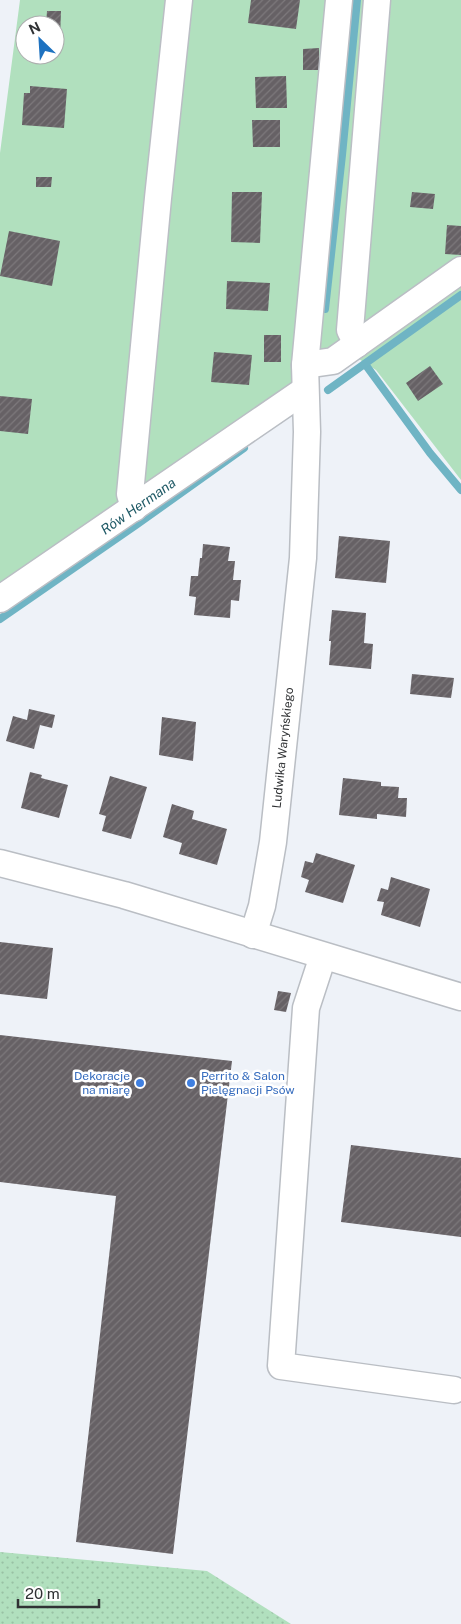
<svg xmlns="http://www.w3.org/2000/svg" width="461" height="1624" viewBox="0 0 461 1624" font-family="'Public Sans',sans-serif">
	<defs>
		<pattern id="grass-dots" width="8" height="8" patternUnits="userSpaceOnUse" patternTransform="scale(1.25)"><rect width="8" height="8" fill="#b1e0be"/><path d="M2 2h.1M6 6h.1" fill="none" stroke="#99c1a4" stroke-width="1.8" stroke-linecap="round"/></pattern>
		<pattern id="building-hatch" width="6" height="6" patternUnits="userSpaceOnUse" patternTransform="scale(1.25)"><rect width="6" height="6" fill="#666165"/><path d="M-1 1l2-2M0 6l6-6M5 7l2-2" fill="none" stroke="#7d797c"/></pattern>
	</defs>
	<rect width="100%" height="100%" fill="#eef2f8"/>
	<polygon fill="url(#grass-dots)" points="0,1552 207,1571 291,1624 0,1624"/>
	<path fill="#b1e0be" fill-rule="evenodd" d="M 20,0 L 461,0 L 461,480 L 376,370 L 334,343 L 288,391 L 0,584 L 0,153 ZM 25,25 L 55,25 L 55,55 L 25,55 Z"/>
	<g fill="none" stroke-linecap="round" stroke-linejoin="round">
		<g stroke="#6fb4c4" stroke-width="8">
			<polyline points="325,309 342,155 357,0"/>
			<polyline points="365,364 430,453 461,490"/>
			<polyline points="328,390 461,295"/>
			<polyline points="0,619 136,525 244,448"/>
		</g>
	</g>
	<g fill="url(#building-hatch)">
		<polygon points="251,0 300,0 296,29 248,23"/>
		<polygon points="47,11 61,11 60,39 55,39 55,25 46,25"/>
		<polygon points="319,48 319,70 303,70 303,49"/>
		<polygon points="286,76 287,108 256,108 255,77"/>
		<polygon points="30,86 67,89 64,128 22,125 24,93 30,93"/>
		<polygon points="252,120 280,120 280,147 253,147"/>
		<polygon points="36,177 52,177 51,187 36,187"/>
		<polygon points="232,192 262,192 260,243 231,242"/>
		<polygon points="412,192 435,194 433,209 410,207"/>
		<polygon points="447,225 461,226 461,255 445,254"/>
		<polygon points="9,231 60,241 52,286 0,276"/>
		<polygon points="227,281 270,283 268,311 226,309"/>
		<rect x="264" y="335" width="17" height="27"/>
		<polygon points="214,352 252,355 249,385 211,382"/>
		<polygon points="430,366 443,384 418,401 406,383"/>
		<polygon points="0,396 32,399 28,434 0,431"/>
		<polygon points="339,536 390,541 386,583 335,578"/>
		<polygon points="203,544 230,547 228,561 235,561 233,580 241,580 239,601 231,600 230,618 194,615 196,597 189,596 191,576 198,576 200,558 202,558"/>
		<polygon points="332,610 366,613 364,643 373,644 371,669 329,665 331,641 329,641"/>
		<polygon points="412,674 454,678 451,698 410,694"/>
		<polygon points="29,709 55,715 52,728 40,725 34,749 6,741 13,716 27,720"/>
		<polygon points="162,717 196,722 193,761 159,755"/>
		<polygon points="30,772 42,775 41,778 68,785 59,818 21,808"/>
		<polygon points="110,776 147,787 131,839 102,831 106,816 99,814"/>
		<polygon points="343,778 381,782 381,786 399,787 398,798 407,798 406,817 377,814 377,819 339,815"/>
		<polygon points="172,804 194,811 192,819 227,829 217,865 179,854 182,843 163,837"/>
		<polygon points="316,853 355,865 343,903 305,892 309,880 301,877 305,861 313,863"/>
		<polygon points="391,877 430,889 420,927 381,915 384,902 377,901 381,888 388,890"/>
		<polygon points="0,942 53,948 47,999 0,994"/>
		<polygon points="278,991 291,993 286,1012 274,1010"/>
		<polygon points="0,1035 232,1061 173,1554 76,1542 116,1196 0,1182"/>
		<polygon points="351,1145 461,1158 461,1237 341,1222"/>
	</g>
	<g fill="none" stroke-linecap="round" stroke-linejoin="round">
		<g stroke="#babec4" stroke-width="29">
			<g id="minor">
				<polyline points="357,344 350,330 377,0"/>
				<polyline points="305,365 333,361 461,270"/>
				<polyline points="134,508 130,494 158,198 179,0"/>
				<polyline points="0,599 305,390"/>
				<polyline points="0,863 124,895 461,997"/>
				<path id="s1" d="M 253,935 L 262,906 L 273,842 L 303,558 L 307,432 L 305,365 L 339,0"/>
				<polyline points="323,956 306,1008 281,1366 454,1390"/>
			</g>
		</g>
		<use href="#minor" stroke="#fff" stroke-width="26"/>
	</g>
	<g fill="#3f7fe0" stroke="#fff" stroke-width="2">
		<circle cx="140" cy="1083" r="5"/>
		<circle cx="191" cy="1083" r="5"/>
	</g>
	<g text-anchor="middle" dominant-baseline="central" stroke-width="5" stroke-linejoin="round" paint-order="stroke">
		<g font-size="12" fill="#303234" stroke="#fff">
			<text stroke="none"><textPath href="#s1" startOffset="190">Ludwika Waryńskiego</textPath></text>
		</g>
		<g font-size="12" fill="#366cbe" stroke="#fff" text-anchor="end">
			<text x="130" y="1076">Dekoracje<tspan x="130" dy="14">na miarę</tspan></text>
			<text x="201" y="1076" text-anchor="start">Perrito &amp; Salon<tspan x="201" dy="14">Pielęgnacji Psów</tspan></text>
		</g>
		<g font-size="14" font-style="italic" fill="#215b67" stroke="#fff">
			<text transform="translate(138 506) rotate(-35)">Rów Hermana</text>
		</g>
	</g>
	<g transform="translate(40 40) rotate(335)"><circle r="24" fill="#ffffff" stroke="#acadae"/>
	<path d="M0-4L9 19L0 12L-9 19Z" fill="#1e72c0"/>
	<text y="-8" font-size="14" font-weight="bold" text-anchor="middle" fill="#303234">N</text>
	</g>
	<path d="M18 1599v8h81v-8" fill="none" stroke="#303234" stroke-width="2.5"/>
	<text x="25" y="1599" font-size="15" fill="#303234" stroke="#ffffff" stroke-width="4" paint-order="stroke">20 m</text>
</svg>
